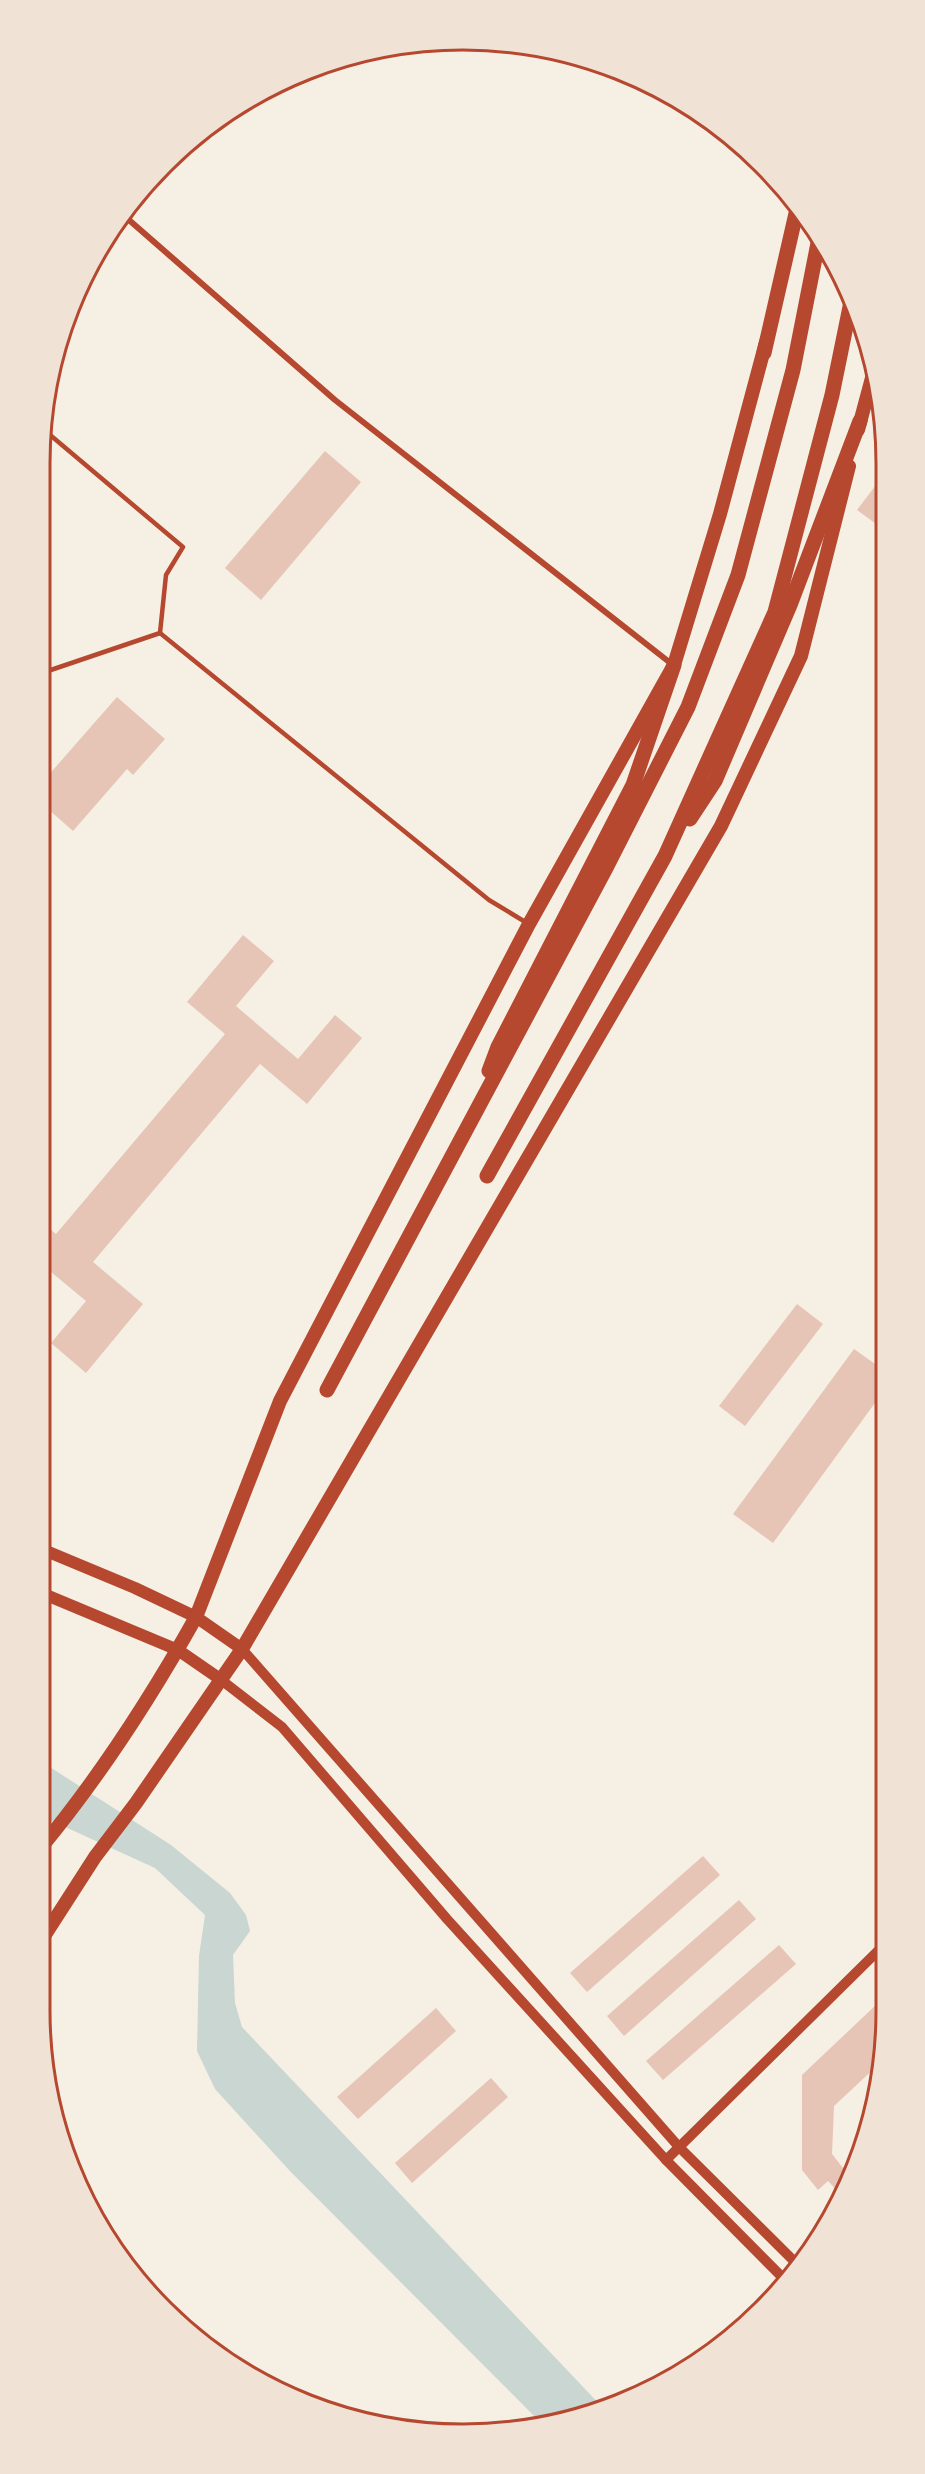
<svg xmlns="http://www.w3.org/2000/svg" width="925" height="2474" viewBox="0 0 925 2474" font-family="Inter,sans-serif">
	<rect width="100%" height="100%" fill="#f6efe4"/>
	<polygon fill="#c9d6d2" points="39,1760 171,1845 230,1893 246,1915 250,1931 233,1955 235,2003 242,2027 604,2409 545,2427 289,2170 215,2089 197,2051 199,1956 205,1915 155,1868 39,1815"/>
	<g fill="#e6c5b7">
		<polygon points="325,451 361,482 261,600 225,568"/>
		<polygon points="882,477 883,529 857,510"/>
		<polygon points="117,697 165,739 133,775 127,769 73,831 39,801 39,786"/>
		<polygon points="243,935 274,961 236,1006 298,1059 335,1015 362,1038 307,1104 260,1064 93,1262 143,1304 86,1373 51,1343 86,1301 39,1262 39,1220 56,1234 225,1034 187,1002"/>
		<polygon points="797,1304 823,1324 745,1426 719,1406"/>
		<polygon points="854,1349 885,1371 885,1399 880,1396 773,1543 733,1514"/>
		<polygon points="703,1856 720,1875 587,1992 570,1973"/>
		<polygon points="739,1900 756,1919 624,2036 607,2016"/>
		<polygon points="779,1945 796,1964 663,2080 646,2061"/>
		<polygon points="877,2004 886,2014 879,2064 834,2106 832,2154 843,2168 860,2153 843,2197 828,2181 818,2190 802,2170 802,2075"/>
		<polygon points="436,2008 456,2031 358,2119 337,2097"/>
		<polygon points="491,2078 508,2097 412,2183 395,2163"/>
	</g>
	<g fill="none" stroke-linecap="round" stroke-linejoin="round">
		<g stroke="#b5482f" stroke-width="4.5">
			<polyline points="43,429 183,547 166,575 160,633"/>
			<polyline points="160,633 489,900 527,923"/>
			<polyline points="39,674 160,633"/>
		</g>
		<polyline stroke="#b5482f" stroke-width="6" points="121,213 335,400 673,665"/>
		<g stroke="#b5482f" stroke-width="10">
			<polyline points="242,1649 679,2147 800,2267"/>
			<polyline points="220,1679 282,1727 447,1919 666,2160 786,2281"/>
			<polyline points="666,2160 886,1943"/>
		</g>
		<g stroke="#b5482f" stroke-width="12">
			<polyline points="39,1548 135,1588 196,1617 242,1649"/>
			<polyline points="39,1592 178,1650 220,1679"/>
		</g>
		<g stroke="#b5482f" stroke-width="14">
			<polyline points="858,430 873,374"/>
			<path d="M 39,1850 C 99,1778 150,1699 196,1617 L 280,1401 L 529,924 L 674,665 L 720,514 L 766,342"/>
			<polyline points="39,1944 95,1857 136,1803 242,1649 721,826 801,656 849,466"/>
		</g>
		<g stroke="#b5482f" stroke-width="15">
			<polyline points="764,353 797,209"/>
			<polyline points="690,819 715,781 790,605 860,421"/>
			<polyline points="489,1071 498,1047 633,785 674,665"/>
			<polyline points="487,1176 665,856 775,612 832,395 852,297"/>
			<polyline points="327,1390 606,868 688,707 738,575 793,370 818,243"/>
		</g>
	</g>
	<path d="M0 0H925V2474H0ZM463 50H463A413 413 0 0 1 876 463V2011A413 413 0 0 1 463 2424H463A413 413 0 0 1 50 2011V463A413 413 0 0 1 463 50Z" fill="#f1e2d6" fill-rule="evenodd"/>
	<path fill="none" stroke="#b5482f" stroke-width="3" d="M463 50H463A413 413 0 0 1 876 463V2011A413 413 0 0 1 463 2424H463A413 413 0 0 1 50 2011V463A413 413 0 0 1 463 50Z"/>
</svg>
